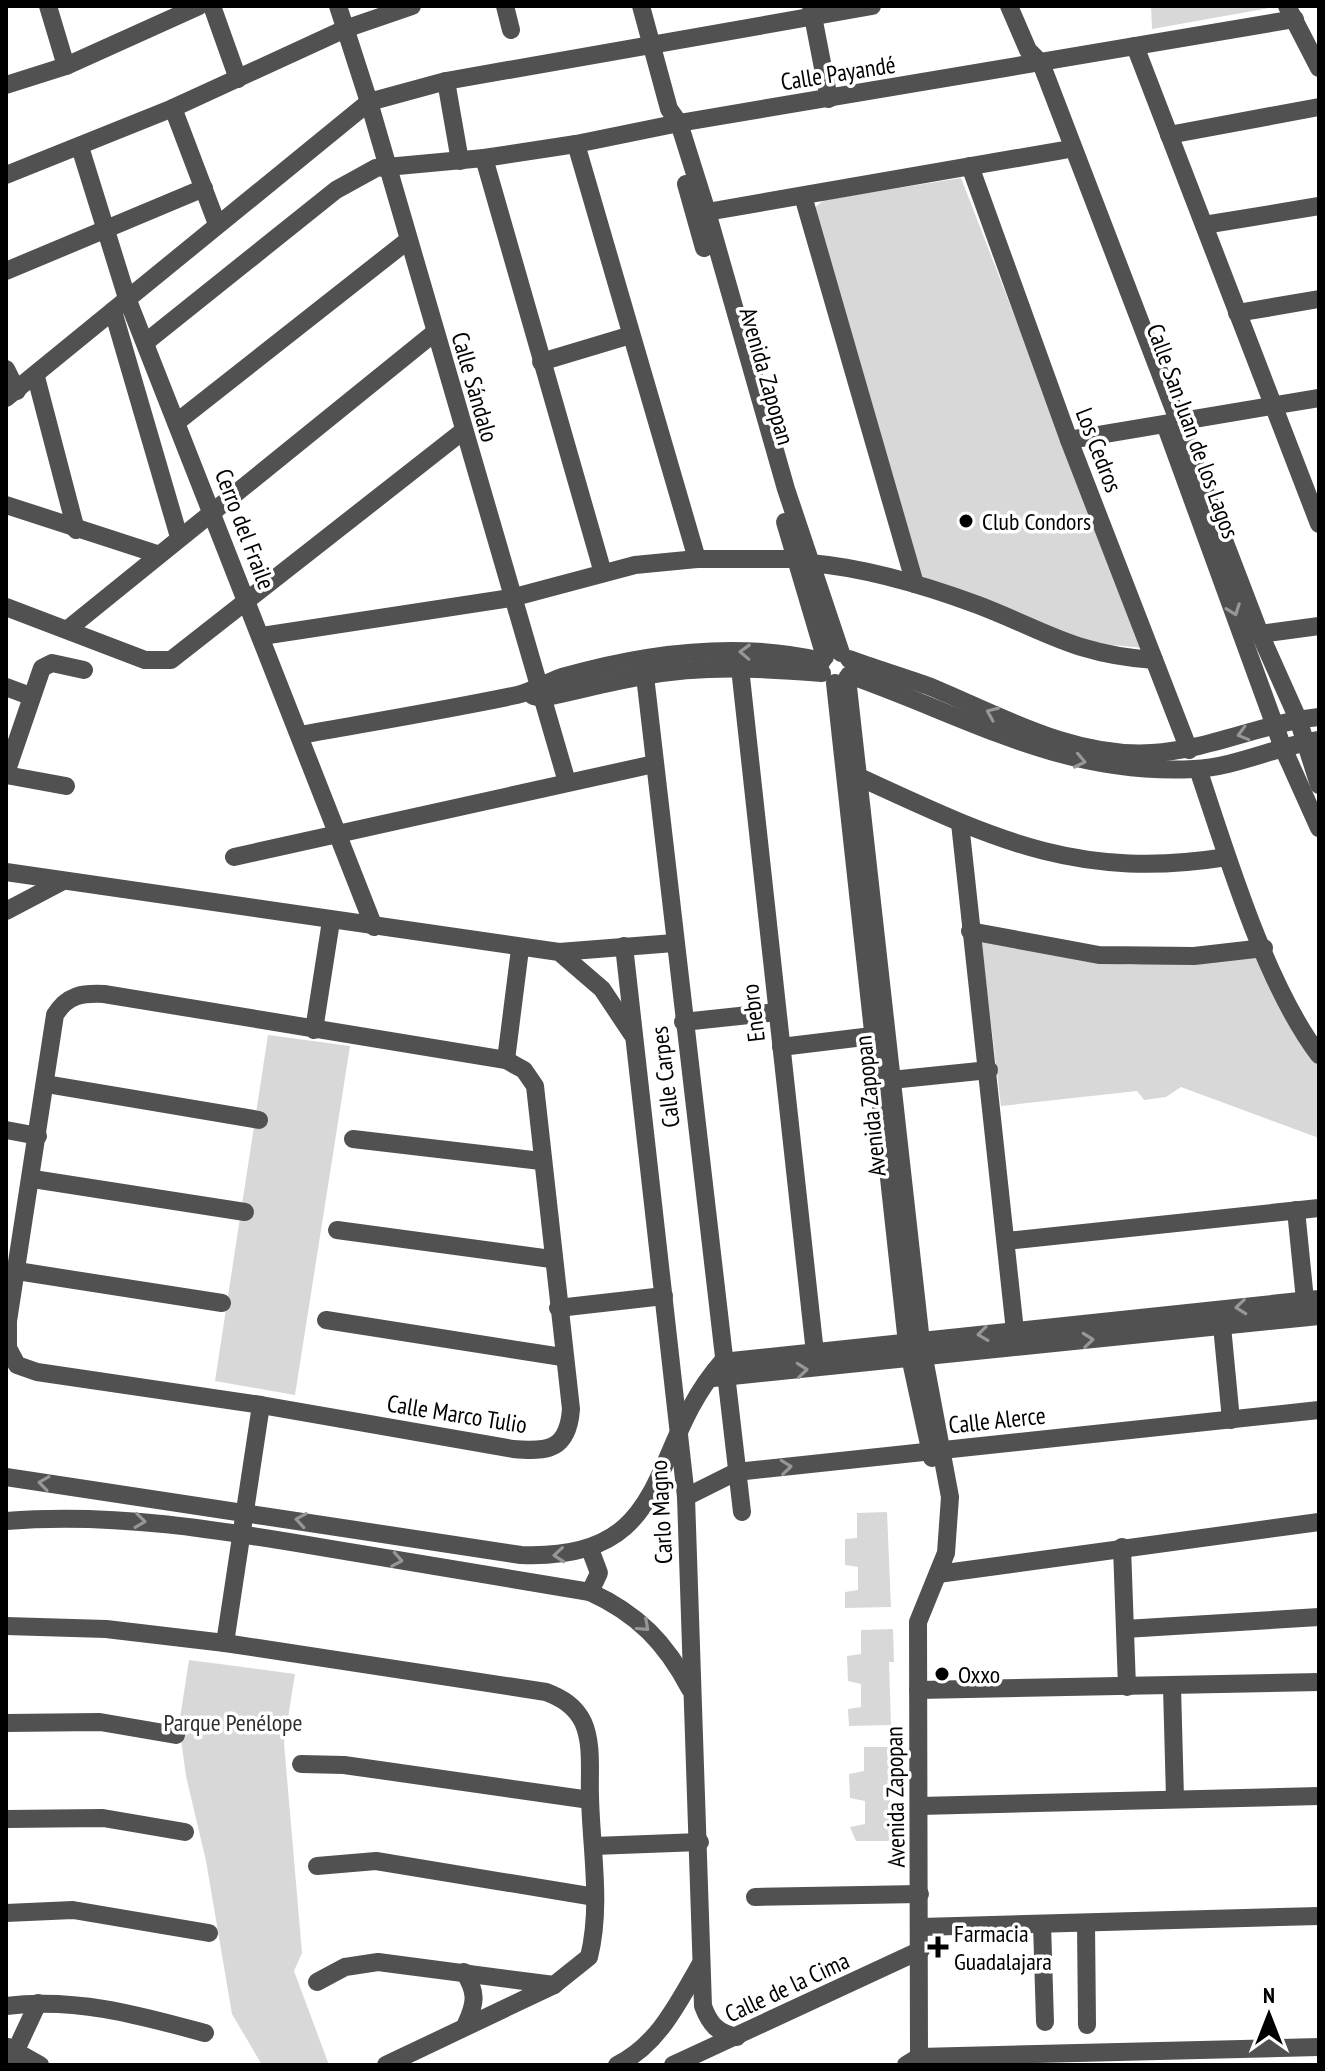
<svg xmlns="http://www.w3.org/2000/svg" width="1325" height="2071" viewBox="0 0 1325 2071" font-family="'PT Sans Narrow',sans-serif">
	<rect width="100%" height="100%" fill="#fff"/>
	<g fill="#d8d8d8">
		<polygon points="1151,6 1280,6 1152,29"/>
		<polygon points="961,178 1143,648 1092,643 921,576 813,209 824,200"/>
		<polygon points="981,940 1081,960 1130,965 1262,955 1319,1060 1319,1138 1181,1087 1166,1097 1144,1100 1137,1091 1001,1106"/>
		<polygon points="268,1035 350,1046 295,1395 215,1381"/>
		<polygon points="887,1512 891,1607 845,1608 845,1592 858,1590 858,1567 845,1565 845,1539 857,1538 857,1513"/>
		<polygon points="893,1629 894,1662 889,1662 891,1725 849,1726 848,1709 861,1707 861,1684 848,1681 847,1656 861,1654 861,1630"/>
		<polygon points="189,1660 295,1674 284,1743 302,1953 294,1971 329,2065 262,2065 232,2014 206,1861 186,1776 179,1725"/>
		<polygon points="864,1747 897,1747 898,1788 890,1788 890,1805 900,1806 901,1841 856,1841 850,1827 865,1824 865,1801 850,1798 849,1774 864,1771"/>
	</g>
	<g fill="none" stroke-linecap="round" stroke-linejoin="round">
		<g stroke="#515151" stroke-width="18">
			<polyline points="48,6 66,66"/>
			<polyline points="212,6 238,79"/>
			<polyline points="338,6 369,102 567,782"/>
			<polyline points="505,6 511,30"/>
			<polyline points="641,6 669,109 679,123 707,212 786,489 841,653"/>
			<polyline points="811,6 829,99"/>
			<polyline points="1009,6 1028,50 1041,63 1260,634 1298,719 1319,785"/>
			<polyline points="1287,6 1319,68"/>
			<polyline points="1135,46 1319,524"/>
			<polyline points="446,81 460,161"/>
			<polyline points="6,85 66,66 199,6"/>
			<polyline points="173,108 217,224"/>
			<polyline points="1169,135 1319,107"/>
			<polyline points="576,144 697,559"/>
			<polyline points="80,147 127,298 374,927"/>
			<polyline points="484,158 603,573"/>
			<polyline points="970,166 1069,440 1189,750"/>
			<polyline points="6,175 173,108 345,29 412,6"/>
			<polyline points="686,184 704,248"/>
			<polyline points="803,196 915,584"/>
			<polyline points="707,212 1064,150"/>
			<polyline points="1204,225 1319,206"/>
			<polyline points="6,271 204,188"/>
			<polyline points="113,311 179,537"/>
			<polyline points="1237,313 1319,299"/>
			<polyline points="146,342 336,190 376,168 484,158 576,144 679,123 1295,19"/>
			<polyline points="541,362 631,335"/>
			<polyline points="6,369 17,391"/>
			<polyline points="36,377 76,530"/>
			<polyline points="6,398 369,102 446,81 872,6"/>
			<polyline points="177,422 407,241"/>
			<polyline points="1166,427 1283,748 1319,828"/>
			<polyline points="1069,440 1319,398"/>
			<polyline points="6,505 157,554"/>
			<polyline points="785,522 825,657"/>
			<path d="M 810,563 C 868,568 924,585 978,605 C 1046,631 1076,655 1154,660"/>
			<polyline points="6,607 145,660 171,660 463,431"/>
			<polyline points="68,629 434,333"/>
			<polyline points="1260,634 1319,626"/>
			<polyline points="262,636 511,598 635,565 697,559 795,559"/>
			<path d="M 849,659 C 876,669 904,677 931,687 C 1001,716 1073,758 1152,753 C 1209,750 1262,723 1319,717"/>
			<polyline points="740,668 815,1353"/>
			<path d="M 849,675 C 969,717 1062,776 1194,769 C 1236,767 1277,746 1319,740"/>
			<polyline points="645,676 742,1512"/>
			<polyline points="847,678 921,1342 950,1497 946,1553 918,1622 919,2057 906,2065"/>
			<polyline points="835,683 907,1343 932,1458"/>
			<polyline points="6,687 30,696"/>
			<path d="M 533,696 L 542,698 C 576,691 610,682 644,676 C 702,665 763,668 822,673"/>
			<path d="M 300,735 C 372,722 445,710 517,695 C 532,692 547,682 562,677 C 646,653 737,641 822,661"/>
			<path d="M 1198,769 C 1227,855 1265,984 1319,1055"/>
			<polyline points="6,773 42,668 52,663 84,670"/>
			<polyline points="6,775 66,786"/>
			<path d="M 859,777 C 992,838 1076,881 1227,857"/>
			<polyline points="960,823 1015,1331"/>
			<polyline points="234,857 654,764"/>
			<polyline points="6,872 559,952 602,989 632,1034"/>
			<polyline points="6,911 63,881"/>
			<polyline points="970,931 1099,955 1194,956 1264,948"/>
			<path d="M 624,946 L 686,1497 L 703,2006 C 710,2025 718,2033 737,2037"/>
			<polyline points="559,952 674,943"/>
			<path d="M 104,994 L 506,1060 L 524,1070 L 535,1086 L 571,1409 C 568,1450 548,1452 513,1449 L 261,1405 L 37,1372 L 17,1365 L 8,1348 L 8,1321 L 55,1015 C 67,995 82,993 104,994 Z"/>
			<polyline points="683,1022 777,1012"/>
			<polyline points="314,1030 331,921"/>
			<polyline points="781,1047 872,1036"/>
			<polyline points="506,1060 520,949"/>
			<polyline points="891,1080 989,1070"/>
			<polyline points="46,1084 259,1120"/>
			<polyline points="6,1130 38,1136"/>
			<polyline points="353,1139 541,1161"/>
			<polyline points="33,1179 245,1212"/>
			<polyline points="1296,1210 1305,1300"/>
			<polyline points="337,1230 551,1259"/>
			<polyline points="1006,1241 1319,1208"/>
			<polyline points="17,1271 222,1303"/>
			<polyline points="558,1308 664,1296"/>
			<polyline points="326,1320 562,1357"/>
			<polyline points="1222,1326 1231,1420"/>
			<polyline points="713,1378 1319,1316"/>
			<path d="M 6,1477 L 521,1555 C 676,1561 645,1449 722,1362 L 1319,1299"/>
			<polyline points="686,1497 736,1472 1319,1410"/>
			<path d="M 6,1521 C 114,1512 220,1530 326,1548 C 414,1563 502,1578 590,1592 C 638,1614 666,1643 690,1689"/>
			<polyline points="1122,1547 1127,1687"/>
			<polyline points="938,1574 1319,1522"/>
			<polyline points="590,1592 599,1573 590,1549"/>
			<path d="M 6,1626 L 106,1629 L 225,1643 L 546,1692 C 562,1698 575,1706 583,1722 C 593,1744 589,1773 590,1796 C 591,1849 602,1905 589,1957 L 554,1985 L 386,2065"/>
			<polyline points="1125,1629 1319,1617"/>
			<polyline points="225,1643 261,1405"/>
			<polyline points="1172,1687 1175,1798"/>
			<polyline points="918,1690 1319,1682"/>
			<polyline points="6,1723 100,1722 176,1735"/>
			<polyline points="301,1764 344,1765 590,1800"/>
			<polyline points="920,1806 1319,1796"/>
			<polyline points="6,1819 103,1818 185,1832"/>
			<polyline points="594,1846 700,1842"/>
			<polyline points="317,1866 376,1861 595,1897"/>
			<polyline points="755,1897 920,1894"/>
			<polyline points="6,1913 73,1910 209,1933"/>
			<polyline points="1086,1923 1087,2025"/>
			<polyline points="1042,1924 1045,2022"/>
			<polyline points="921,1927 1319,1916"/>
			<path d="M 464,1972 C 477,1992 476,2003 466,2024"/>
			<polyline points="317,1982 345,1967 378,1962 554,1985"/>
			<path d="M 6,2006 C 75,1997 139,2015 205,2033"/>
			<polyline points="8,2047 40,2065"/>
			<polyline points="919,2057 1319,2047"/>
			<polyline points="9,2065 38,2003"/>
			<path d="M 617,2065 C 658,2045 678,2003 700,1965"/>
			<polyline points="673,2065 921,1950"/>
		</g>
	</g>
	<defs><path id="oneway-chevron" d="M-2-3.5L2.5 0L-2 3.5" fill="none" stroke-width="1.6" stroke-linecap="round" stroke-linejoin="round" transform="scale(2)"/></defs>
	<g stroke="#979797">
		<use href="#oneway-chevron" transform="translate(1234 610) rotate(70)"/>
		<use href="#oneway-chevron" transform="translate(745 652) rotate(-178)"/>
		<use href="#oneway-chevron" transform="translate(992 713) rotate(-157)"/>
		<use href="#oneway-chevron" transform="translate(1243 734) rotate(164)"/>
		<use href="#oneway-chevron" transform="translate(1080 761) rotate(12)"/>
		<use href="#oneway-chevron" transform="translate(1241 1307) rotate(174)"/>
		<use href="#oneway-chevron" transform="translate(983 1334) rotate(173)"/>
		<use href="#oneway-chevron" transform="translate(1088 1340) rotate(-6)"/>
		<use href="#oneway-chevron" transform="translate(802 1370) rotate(-6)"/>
		<use href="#oneway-chevron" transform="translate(786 1467) rotate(-6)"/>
		<use href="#oneway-chevron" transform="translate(44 1483) rotate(-172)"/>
		<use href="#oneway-chevron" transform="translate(301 1520) rotate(-171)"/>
		<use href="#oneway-chevron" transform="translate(140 1521) rotate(7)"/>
		<use href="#oneway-chevron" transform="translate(559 1555) rotate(175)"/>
		<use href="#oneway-chevron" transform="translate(397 1560) rotate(10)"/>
		<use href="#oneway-chevron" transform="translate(644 1626) rotate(42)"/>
	</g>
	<g fill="#000" stroke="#fff" stroke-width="3">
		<circle cx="966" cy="521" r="8"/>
		<circle cx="942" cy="1674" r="8"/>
		<path d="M934 1935h8v8h8v8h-8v8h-8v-8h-8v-8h8z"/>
	</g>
	<g text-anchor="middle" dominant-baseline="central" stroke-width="7" stroke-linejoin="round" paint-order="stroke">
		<g font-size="24" fill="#000" stroke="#fff">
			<text transform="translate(838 73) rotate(-9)">Calle Payandé</text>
			<text transform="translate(767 376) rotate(74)">Avenida Zapopan</text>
			<text transform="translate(475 387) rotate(74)">Calle Sándalo</text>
			<text transform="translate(1193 431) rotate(70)">Calle San Juan de los Lagos</text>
			<text transform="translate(1099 450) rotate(69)">Los Cedros</text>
			<text transform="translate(245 529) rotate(69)">Cerro del Fraile</text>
			<text transform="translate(753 1013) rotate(-97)">Enebro</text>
			<text transform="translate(665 1077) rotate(-97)">Calle Carpes</text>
			<text transform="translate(870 1106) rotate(-96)">Avenida Zapopan</text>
			<text transform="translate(457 1414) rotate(9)">Calle Marco Tulio</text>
			<text transform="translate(997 1420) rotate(-6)">Calle Alerce</text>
			<text transform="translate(661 1512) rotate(-93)">Carlo Magno</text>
			<text transform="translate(895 1797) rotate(-91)">Avenida Zapopan</text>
			<text transform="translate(787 1987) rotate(-25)">Calle de la Cima</text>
		</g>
		<g font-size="24" fill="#000" stroke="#fff" text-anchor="start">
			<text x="982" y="521">Club Condors</text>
			<text x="958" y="1674">Oxxo</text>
			<text x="954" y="1933">Farmacia<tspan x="954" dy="28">Guadalajara</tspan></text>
		</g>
		<g font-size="24" fill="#2f2f2f" stroke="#fff">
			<text x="233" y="1722">Parque Penélope</text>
		</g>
	</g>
	<rect width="1325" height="2071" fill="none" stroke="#000000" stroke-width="16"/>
	<g transform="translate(1269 2015)" stroke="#ffffff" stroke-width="6" paint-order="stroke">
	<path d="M0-6L14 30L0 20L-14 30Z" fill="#000000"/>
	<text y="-12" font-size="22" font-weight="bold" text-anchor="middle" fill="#000000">N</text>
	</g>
</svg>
